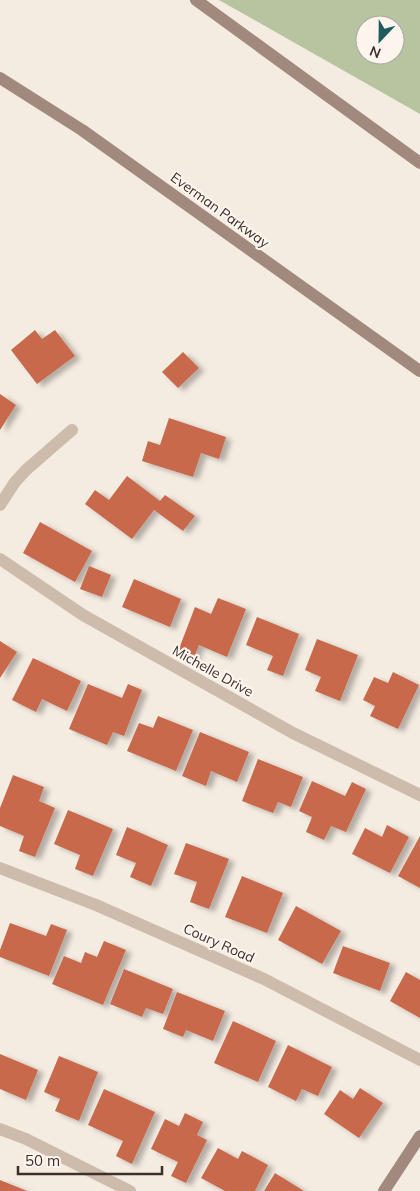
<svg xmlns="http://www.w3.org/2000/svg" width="420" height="1191" viewBox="0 0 420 1191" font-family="Mulish,sans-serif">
	<defs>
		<filter id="shadow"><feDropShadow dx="5.5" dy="3" stdDeviation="2.5" flood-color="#0004"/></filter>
	</defs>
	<rect width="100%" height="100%" fill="#f4ebe1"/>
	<path fill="#b8c4a0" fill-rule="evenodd" d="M 219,0 L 420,0 L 420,114 ZM 365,25 L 395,25 L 395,55 L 365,55 Z"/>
	<g fill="#c8694b" filter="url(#shadow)">
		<polygon points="35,330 42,339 55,330 75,356 37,384 11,350"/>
		<polygon points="183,352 199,368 178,388 162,372"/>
		<polygon points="0,394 16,405 0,430"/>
		<polygon points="169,418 226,437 219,459 201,453 193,477 142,461 148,441 160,445"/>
		<polygon points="127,476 160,501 165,495 195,516 183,531 154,510 132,539 85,504 95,490 109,500"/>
		<polygon points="40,522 92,551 75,582 23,553"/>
		<polygon points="89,566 111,575 102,597 80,589"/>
		<polygon points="134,579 181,599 170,627 122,607"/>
		<polygon points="218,598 246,609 227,657 199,645 193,660 177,654 195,607 211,614"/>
		<polygon points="257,617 299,634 283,676 267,670 273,656 246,645"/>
		<polygon points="317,639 358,655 340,701 315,691 321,677 305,670"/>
		<polygon points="0,641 17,652 0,678"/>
		<polygon points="33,658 81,681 67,711 42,699 36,712 12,700"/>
		<polygon points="393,672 419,685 398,729 370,716 375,706 363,700 374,677 388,683"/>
		<polygon points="88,684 122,698 128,684 142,690 124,736 113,732 107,745 69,729"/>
		<polygon points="158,716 193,730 176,771 127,751 139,723 153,728"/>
		<polygon points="200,732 249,752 237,782 211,771 206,786 182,776"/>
		<polygon points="258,759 303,777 291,807 278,802 273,813 242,801"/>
		<polygon points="13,775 44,787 39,801 55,808 35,857 19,851 24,836 0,826 0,808"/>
		<polygon points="312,781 345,796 352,782 366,789 346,832 331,826 324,840 306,832 312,817 299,811"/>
		<polygon points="68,810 113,829 93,876 75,869 80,855 54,844"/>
		<polygon points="387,825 409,837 390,873 352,854 365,828 382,837"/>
		<polygon points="127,827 168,845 151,886 130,877 136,863 116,855"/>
		<polygon points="420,836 420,888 398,876"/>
		<polygon points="186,843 229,859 209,909 190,902 197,882 174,874"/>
		<polygon points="242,876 283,893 267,933 225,917"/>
		<polygon points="296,906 341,931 322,964 278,940"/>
		<polygon points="10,923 46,936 51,924 67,930 49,976 0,957 0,950"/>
		<polygon points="104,941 126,950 103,1005 52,984 64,956 81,963 85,952 97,957"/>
		<polygon points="343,946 390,963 380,991 333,973"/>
		<polygon points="124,969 173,989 163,1014 146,1008 142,1017 110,1004"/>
		<polygon points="406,972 420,980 420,1018 390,1001"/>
		<polygon points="177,992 225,1011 213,1041 186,1030 183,1037 163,1029"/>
		<polygon points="233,1021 276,1041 258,1082 214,1063"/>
		<polygon points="288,1045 332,1067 318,1096 302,1089 296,1101 268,1087"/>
		<polygon points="0,1054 38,1070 26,1100 0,1089"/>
		<polygon points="59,1056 98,1072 79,1121 55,1111 60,1099 44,1092"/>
		<polygon points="360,1088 383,1103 359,1138 324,1114 340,1090 353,1099"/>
		<polygon points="104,1089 155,1112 132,1164 116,1156 123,1141 88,1125"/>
		<polygon points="185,1113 203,1122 197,1135 207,1140 186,1183 171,1176 178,1162 151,1149 165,1119 179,1126"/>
		<polygon points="218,1148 238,1159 242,1151 268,1165 255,1191 225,1191 201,1178"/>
		<polygon points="275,1173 304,1191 264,1191"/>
		<polygon points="0,1180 27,1191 0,1191"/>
	</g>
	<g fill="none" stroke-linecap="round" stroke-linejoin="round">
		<g stroke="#cdbbac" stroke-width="12">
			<polyline points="0,505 15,482 26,470 72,430"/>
			<polyline points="0,559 83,615 293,733 420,795"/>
			<polyline points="0,868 96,905 264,979 420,1060"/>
			<polyline points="0,1129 26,1139 130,1191"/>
		</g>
		<g stroke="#a18a7d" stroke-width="12">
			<polyline points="196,0 420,163"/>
			<polyline points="0,78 82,130 420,371"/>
			<polyline points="384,1191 420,1136"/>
		</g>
	</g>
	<g text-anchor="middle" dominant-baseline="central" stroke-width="4.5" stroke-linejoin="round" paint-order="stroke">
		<g font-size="14" fill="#3b302b" stroke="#fbf5ee">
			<text transform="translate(220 210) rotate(36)">Everman Parkway</text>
			<text transform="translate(213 671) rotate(29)">Michelle Drive</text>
			<text transform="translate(219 943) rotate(24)">Coury Road</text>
		</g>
	</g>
	<g transform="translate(380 40) rotate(202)"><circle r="24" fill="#fbf5ee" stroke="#aea6a0"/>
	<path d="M0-4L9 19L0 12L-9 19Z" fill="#1f5a5e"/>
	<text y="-8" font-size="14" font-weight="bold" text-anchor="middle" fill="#3b302b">N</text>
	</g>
	<path d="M18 1166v8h144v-8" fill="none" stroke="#3b302b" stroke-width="2.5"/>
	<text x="25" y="1166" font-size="15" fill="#3b302b" stroke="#fbf5ee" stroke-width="4" paint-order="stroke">50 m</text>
</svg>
